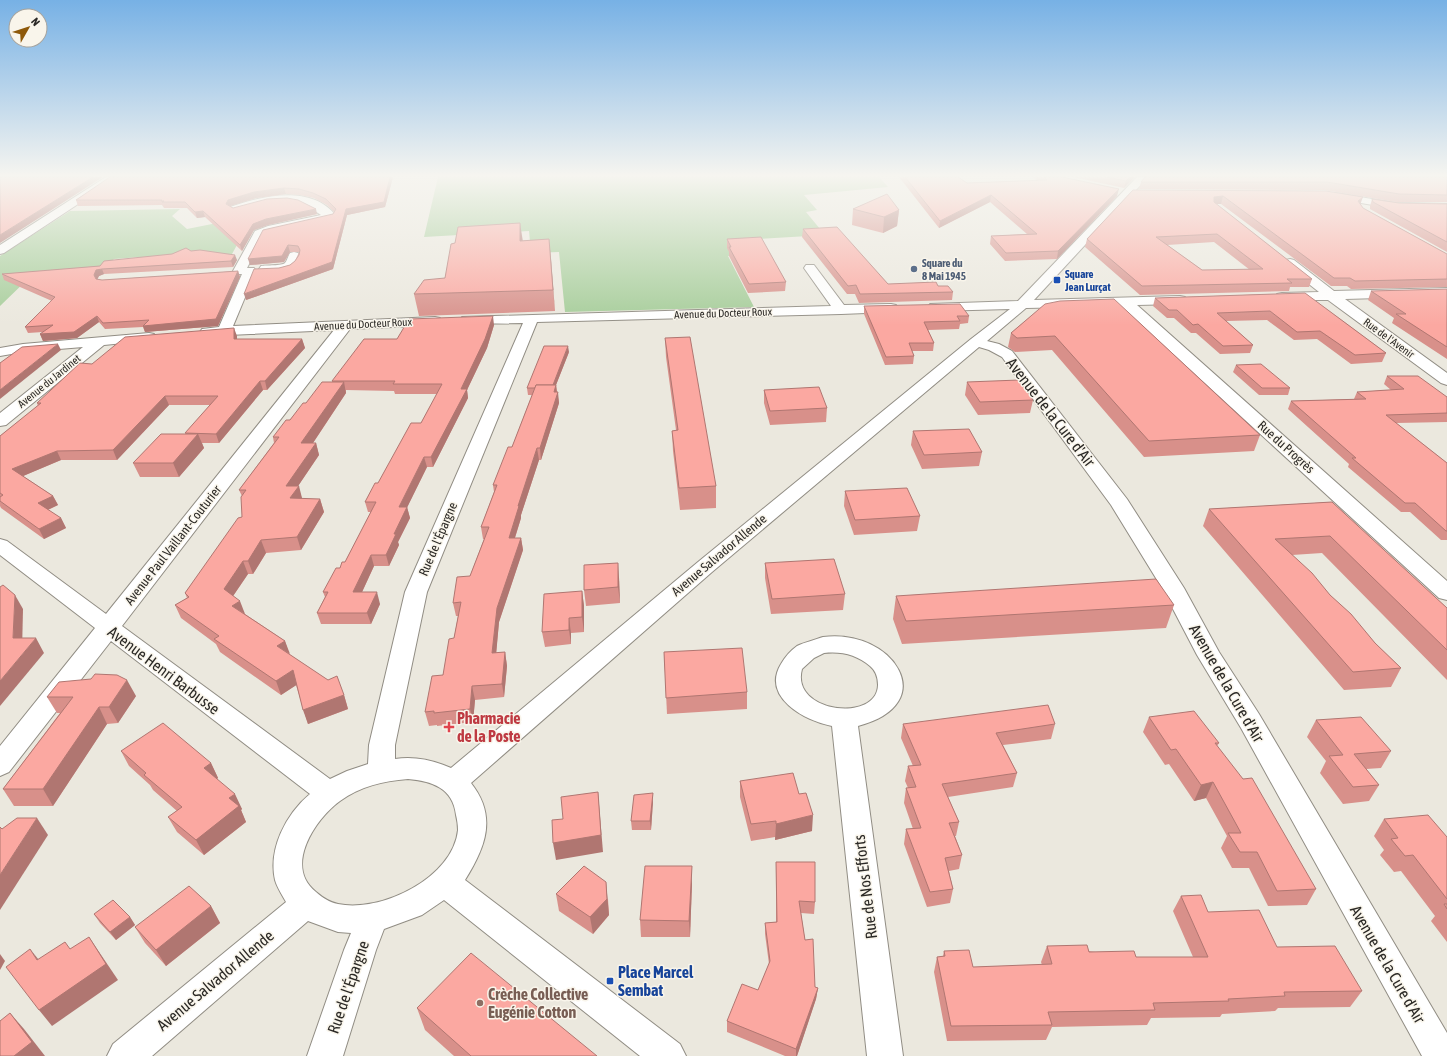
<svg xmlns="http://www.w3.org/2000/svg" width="1447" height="1056" viewBox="0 0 1447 1056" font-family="'Asap Condensed',sans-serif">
	<rect width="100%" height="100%" fill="#ebe8de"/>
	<g fill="#a6cd9a">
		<polygon points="438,177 879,177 888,187 804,195 817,210 806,212 825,235 743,240 750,254 728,256 754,307 565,312 559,252 531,253 529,231 424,237"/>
		<polygon points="180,209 172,216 187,229 247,217 261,228 243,234 232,254 138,260 140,257 114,259 100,274 30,277 0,306 0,256 70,211"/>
	</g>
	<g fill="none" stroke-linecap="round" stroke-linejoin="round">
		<g stroke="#918d84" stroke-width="2">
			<g id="street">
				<polygon points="106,177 119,177 4,253 0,254 0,245"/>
				<path d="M 1137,177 L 1148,177 L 1034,300 L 1180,296 L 1185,297 L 1187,300 L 1185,303 L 1180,304 L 1137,305 L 1447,581 L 1447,600 L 1439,598 L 1121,306 L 1026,308 L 987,341 L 999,344 L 1012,351 L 1127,499 L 1184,588 L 1219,652 L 1259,714 L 1447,1033 L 1447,1056 L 1422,1056 L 1241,728 L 1197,655 L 1162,588 L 1111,505 L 1002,357 L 989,350 L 979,347 L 712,572 L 471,783 C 498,817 485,848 465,880 L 680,1044 L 686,1056 L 640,1056 L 444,900 L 422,915 L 384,929 L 376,950 L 343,1056 L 307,1056 L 344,950 L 351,933 L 338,932 L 308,921 L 152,1056 L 107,1056 L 113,1044 L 286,902 C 282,895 277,887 275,880 C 268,849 286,814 310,794 L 111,641 L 9,772 L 0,776 L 0,746 L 95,628 L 0,555 L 0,539 L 7,541 L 106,614 L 334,330 L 207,336 L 202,335 L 200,332 L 202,329 L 219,327 L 242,274 L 235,274 L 233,271 L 255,231 L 268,226 L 321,215 C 291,192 267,204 234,212 L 230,211 L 229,209 L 230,207 C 261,196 312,184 336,216 L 334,218 L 271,232 L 264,235 L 247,268 L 254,268 L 256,271 L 233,326 L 435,317 L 440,318 L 442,321 L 440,324 L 435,325 L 350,329 L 122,626 L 330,779 L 347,771 L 368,764 L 369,745 L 405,592 L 523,323 L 467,324 L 462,323 L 460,320 L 462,317 L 831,306 L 804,268 L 806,265 L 814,265 L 844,305 L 891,304 L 896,305 L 898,308 L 896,311 L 891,312 L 841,314 L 537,322 L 427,592 L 395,745 L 395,759 C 414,756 433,760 451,768 L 698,562 L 971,339 L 1010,309 L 935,311 L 930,310 L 928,307 L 930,304 L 1018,301 ZM 408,779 C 432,781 453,788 456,815 C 457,819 458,825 458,830 C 453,878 381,913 338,904 C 329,902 323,898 316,892 C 284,867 314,820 340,801 C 361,786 383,781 408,779 Z"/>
				<polygon points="1336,193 1396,203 1447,204 1447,210 1396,209 1332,198 1331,196"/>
				<path d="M 294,252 L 298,253 L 300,256 L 295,268 C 285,273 272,274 261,272 L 259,269 L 261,266 C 266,265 282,266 285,263 C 287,261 288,256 290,253 Z"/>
				<polygon points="1290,259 1294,260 1334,291 1447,288 1447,296 1345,299 1447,373 1447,385 1441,383 1328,300 1277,300 1275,297 1277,294 1282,293 1319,292 1286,266 1284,263 1286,260"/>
				<polygon points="149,333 154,334 156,337 154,340 104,345 6,425 0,426 0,413 83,347 23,352 0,356 0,348 23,344"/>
				<path d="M 823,637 C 893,628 943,704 858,726 L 903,1056 L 867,1056 L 832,726 C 805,721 761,697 781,664 C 785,657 790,651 797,646 C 805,642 815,640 823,637 ZM 824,653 C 842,651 857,655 870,666 C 876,671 878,678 878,685 C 877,723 790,713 802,669 L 814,658 Z"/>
			</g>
		</g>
		<use href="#street" fill="#fff" fill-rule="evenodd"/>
	</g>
	<g fill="#d8908a" fill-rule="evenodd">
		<polygon points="110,177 393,177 385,207 347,215 333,269 246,300 279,268 290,265 295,261 299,252 290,252 284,262 250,265 333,214 334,212 327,205 314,198 300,195 286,194 256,198 230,206 233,208 317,214 268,225 254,230 242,251 205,217 197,218 187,208 164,208 162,205 78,206 76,200"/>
		<polygon points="899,177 958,177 967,183 1037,180 1033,177 1062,177 1117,196 1057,259 1005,261 990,244 991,236 1027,234 990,202 939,228"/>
		<polygon points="1073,177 1135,177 1124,188"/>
		<polygon points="1447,177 1447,202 1396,202 1324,190 1139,189 1141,182"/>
		<path d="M 1133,190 L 1361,204 L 1363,208 L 1447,254 L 1447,287 L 1351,289 L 1347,286 L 1331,286 L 1221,204 L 1216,204 L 1312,279 L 1309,287 L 1290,287 L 1289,291 L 1140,295 L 1085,247 L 1087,239 ZM 1214,242 L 1250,270 L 1202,270 L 1167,245 Z"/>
		<polygon points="1372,199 1399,203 1447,204 1447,252 1370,209 1370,206"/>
		<polygon points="853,209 899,210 897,226 883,233 852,225"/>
		<polygon points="803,229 888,284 938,286 953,292 952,300 859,303 855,294 847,294 802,237"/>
		<polygon points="549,239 555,311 419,316 414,294 445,278 522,241"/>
		<polygon points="727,239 786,282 785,291 748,293 729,256 729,252 727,248"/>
		<polygon points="191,251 237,260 233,267 104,274 99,276 97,279 102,280 238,271 240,277 218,326 145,332 143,327 105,329 99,322 77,338 43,341 40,334 43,332 28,333 25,327 52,301 4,280 2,274 100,266"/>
		<polygon points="1447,289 1447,359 1392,323 1394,318 1368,300 1371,291"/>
		<polygon points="1305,293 1386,353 1382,362 1351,364 1317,339 1294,340 1267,320 1226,321 1253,345 1250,353 1220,354 1196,333 1191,333 1174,318 1167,318 1153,306 1155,298"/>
		<polygon points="1045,304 1260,435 1254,451 1144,457 1052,350 1015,352 1008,347 1011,333"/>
		<polygon points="864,306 969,316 968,323 960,324 959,329 928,330 934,343 933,351 912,351 914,356 913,364 885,365 864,314"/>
		<polygon points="494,325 487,348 467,390 468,398 433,467 427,467 407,507 410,518 398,542 399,545 389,566 374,566 362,592 380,604 371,624 321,624 317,613 325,597 323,592 340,568 345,562 371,512 368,512 365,502 421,423 437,394 395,394 394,391 346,390 346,393 313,443 316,443 319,455 298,486 302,499 320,499 324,512 301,550 266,553 253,574 248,574 233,596 245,614 285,641 289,654 344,695 348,709 308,724 296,685 281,695 220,652 216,644 181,618 175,605 187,598 185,593 242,517 242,496 239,490 274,443 273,437 306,403 332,382 332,381 397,339"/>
		<polygon points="237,336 237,339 302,339 305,348 267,390 263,390 219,443 202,443 204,448 179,477 140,477 133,463 185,434 210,405 169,405 117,460 61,460 23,476 53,496 58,505 48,510 61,518 66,528 44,539 1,508 0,506 0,436 38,406 37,403 92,364"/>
		<polygon points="665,338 716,486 716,508 680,510 673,451 672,431 676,430 666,357"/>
		<polygon points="569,352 556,385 559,403 541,460 539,460 521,515 521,518 515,538 521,538 523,550 499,622 496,653 505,652 507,666 504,697 475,700 473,722 437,726 437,725 429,726 425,712 443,675 454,638 458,616 456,616 453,603 470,576 484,539 483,539 481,527 494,492 493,485 512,447 532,395 528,395 527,388"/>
		<polygon points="1236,365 1290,388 1288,395 1259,395 1233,372"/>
		<polygon points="1387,376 1447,397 1447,422 1396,423 1447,463 1447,540 1441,540 1410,512 1401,512 1348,467 1349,464 1288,409 1291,401 1354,399 1357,392 1391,390 1384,384"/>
		<polygon points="967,382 1033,400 1030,413 978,415 965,395"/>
		<polygon points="764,390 827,408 826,422 770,425 764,403"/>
		<polygon points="913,431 982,452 979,466 922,469 911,445"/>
		<polygon points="845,491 920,516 917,531 854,535 844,506"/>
		<polygon points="1332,502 1447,608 1447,680 1322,553 1292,555 1375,643 1401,668 1391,687 1344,690 1203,526 1209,509"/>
		<polygon points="765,563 845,594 843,610 771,614 765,578"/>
		<polygon points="619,578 620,603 586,606 584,590"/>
		<polygon points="582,591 584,606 584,632 571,633 571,644 545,647 542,632"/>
		<polygon points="896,596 1174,605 1166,628 902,644 893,619"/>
		<polygon points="664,652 747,692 747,709 667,714"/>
		<polygon points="136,696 118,723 107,724 53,806 14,806 3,789 60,713 57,713 47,697"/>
		<polygon points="1149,717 1219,743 1217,746 1316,889 1307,905 1268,906 1249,868 1232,868 1221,848 1227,836 1206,798 1194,801 1169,764 1165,765 1143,732"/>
		<polygon points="1316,720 1391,751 1381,768 1366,769 1379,785 1369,801 1343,804 1320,773 1326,761 1307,737"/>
		<polygon points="903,724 1055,724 1051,739 1003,745 1017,773 1013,787 948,797 959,822 956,836 955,836 962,855 959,869 949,871 953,889 950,903 927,907 904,844 906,829 913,829 904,803 906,788 908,788 905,781 908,766 913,766 901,738"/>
		<polygon points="121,751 211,763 218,778 217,779 242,809 241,810 246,822 204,855 177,832 168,817 177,811 153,790 150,785 129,766"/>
		<polygon points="740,781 799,794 812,831 775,840 775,837 751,841 740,797"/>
		<polygon points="653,801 651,830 632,830 631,821"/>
		<polygon points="1384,819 1447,837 1447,942 1431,921 1435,916 1401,871 1394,872 1380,855 1384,850 1374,836"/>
		<polygon points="776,862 815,902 814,914 801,913 805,940 815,987 818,988 816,999 797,1056 785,1056 727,1032 727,1021 758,990 769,964 765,934 765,923 776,922"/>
		<polygon points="692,883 690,937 641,937 640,920"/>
		<polygon points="556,894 608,899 609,915 593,934 559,911"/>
		<polygon points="1181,896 1208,912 1362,991 1350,1007 1278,1008 1275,1011 1222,1014 1220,1017 1151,1018 1147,1025 1052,1027 1046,1040 947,1041 934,972 937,957 943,956 944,951 973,967 1042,965 1041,962 1047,946 1136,957 1193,957 1173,911"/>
		<polygon points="211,906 220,923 166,966 145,943 135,927"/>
		<polygon points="94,914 130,917 135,925 116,940 100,923"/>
		<polygon points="417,1008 597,1056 454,1056 425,1030"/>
	</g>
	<g fill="#b07671">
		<polygon points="93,177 103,177 0,243 0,235"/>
		<polygon points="390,177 393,177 385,207 347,215 333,269 246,300 244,294 332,262 346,209"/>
		<polygon points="1130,177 1135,177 1124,188 1126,181"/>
		<polygon points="284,188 286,194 256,198 230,206 226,204 228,200 254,192"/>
		<polygon points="1119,189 1117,196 1057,259 1058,251"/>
		<polygon points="991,195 990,202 939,228 940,221"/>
		<polygon points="1223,196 1221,204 1212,204 1214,197"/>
		<polygon points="1363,197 1360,205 1358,201"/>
		<polygon points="316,209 317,214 268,225 254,230 242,251 240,245 253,224 266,219"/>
		<polygon points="899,210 897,226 883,233 884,217"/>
		<polygon points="203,211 205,217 197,218 195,212"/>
		<polygon points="520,223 523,242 520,241"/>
		<polygon points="549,239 551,259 555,311 553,290"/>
		<polygon points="288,245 290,252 284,262 250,265 248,259"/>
		<polygon points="235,255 237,260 233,267 231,261"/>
		<polygon points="102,269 104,274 99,276 97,280 94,275 96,270"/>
		<polygon points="238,271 240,277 218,326 145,332 143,326"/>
		<polygon points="97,316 99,322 77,338 43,341 40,334"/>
		<polygon points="493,316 494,325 487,348 467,390 468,398 433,467 431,457 461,389"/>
		<polygon points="234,328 237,336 237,347 234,339"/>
		<polygon points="302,339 305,348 267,390 265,381"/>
		<polygon points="58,344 61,350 0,399 0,390"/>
		<polygon points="568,346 569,352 556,385 557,394 558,392 559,403 541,460 540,448 552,388"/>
		<polygon points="260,381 263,390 219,443 216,434"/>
		<polygon points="344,382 346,393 305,455 301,443"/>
		<polygon points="165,396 169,405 117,460 113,450"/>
		<polygon points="198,434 204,448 179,477 173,463"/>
		<polygon points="316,443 319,455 290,498 286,486"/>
		<polygon points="537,448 539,460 521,515 521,518 511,550 509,538 518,506"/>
		<polygon points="57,451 61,460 16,479 12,469"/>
		<polygon points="424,457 427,467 402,518 399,507"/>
		<polygon points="299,486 302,498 294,511 290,498"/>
		<polygon points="53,496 58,505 43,512 38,503"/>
		<polygon points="320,499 324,512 301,550 297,537"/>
		<polygon points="407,507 410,518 398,542 399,545 389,566 386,555 394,534"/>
		<polygon points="61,518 66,528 44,539 39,529"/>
		<polygon points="521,538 523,550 499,622 495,667 492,653 497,608"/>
		<polygon points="261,540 266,553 253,574 248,561"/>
		<polygon points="371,555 374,566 357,603 353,592"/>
		<polygon points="243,561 248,574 229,602 224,589"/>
		<polygon points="618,563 619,578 620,603 618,587"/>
		<polygon points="582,591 584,606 584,632 582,617"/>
		<polygon points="377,592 380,604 371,624 367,613"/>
		<polygon points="15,595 23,609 22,652 13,638"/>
		<polygon points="240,601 245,614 232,606"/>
		<polygon points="569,618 571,633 571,644 569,630"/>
		<polygon points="36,638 44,653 0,706 0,681"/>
		<polygon points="285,641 290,654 277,646"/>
		<polygon points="505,652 507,666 504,697 502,684"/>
		<polygon points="293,670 298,684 281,695 276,681"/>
		<polygon points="127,680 136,696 118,723 109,707"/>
		<polygon points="472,686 475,700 473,722 470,709"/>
		<polygon points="344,695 348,709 308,724 303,710"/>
		<polygon points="99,707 107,724 53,806 43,789"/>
		<polygon points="211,763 218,778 211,783 204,768"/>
		<polygon points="1213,782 1206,798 1194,801 1201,785"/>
		<polygon points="598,792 603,852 556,860 553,843"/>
		<polygon points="653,793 653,801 651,830 650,821"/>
		<polygon points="235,794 242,809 241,810 246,822 204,855 196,840 229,798"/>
		<polygon points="813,815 812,831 775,840 776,824"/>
		<polygon points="37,818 48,835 0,910 0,875"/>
		<polygon points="692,866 692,883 690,937 689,921"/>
		<polygon points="606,882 609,915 593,934 590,917"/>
		<polygon points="211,906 220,923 166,966 156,950"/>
		<polygon points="130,917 135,925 116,940 110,932"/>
		<polygon points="89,937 118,980 52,1026 39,1010"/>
		<polygon points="30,949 43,965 37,960"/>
		<polygon points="0,954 5,961 0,970"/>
		<polygon points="818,988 816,999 797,1056 796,1056 796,1049"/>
		<polygon points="10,1013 24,1029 45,1056 14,1056"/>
	</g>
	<g fill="#fba8a1" stroke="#b07671" fill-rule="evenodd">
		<polygon points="0,177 93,177 0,235"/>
		<polygon points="110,177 390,177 384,202 346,209 332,262 244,294 254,269 279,268 290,265 295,261 299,255 300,250 298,246 288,245 282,256 248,259 263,230 333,214 336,209 326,199 313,193 299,189 284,188 254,192 228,200 226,204 233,208 267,199 287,198 298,200 316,209 266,219 253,224 240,245 203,211 195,212 185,202 162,202 164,201 161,201 162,200 76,200"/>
		<polygon points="905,177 958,177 967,183 1047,180 1044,177 1062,177 1119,189 1058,251 1006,253 991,236 1037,234 991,195 940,221"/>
		<polygon points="1107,177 1130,177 1126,181"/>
		<polygon points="1145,177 1447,177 1447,195 1399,194 1327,182 1141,182"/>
		<path d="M 1133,190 L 1326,191 L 1363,197 L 1358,201 L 1363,208 L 1447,254 L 1447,279 L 1355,281 L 1350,278 L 1334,278 L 1223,196 L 1214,197 L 1214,202 L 1312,279 L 1287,279 L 1292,283 L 1142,286 L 1087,239 ZM 1217,234 L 1263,269 L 1202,270 L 1156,237 Z"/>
		<polygon points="887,194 899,210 884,217 853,209"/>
		<polygon points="1372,199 1399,203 1447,204 1447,242 1373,202"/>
		<polygon points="520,223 520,241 549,239 553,290 414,294 424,280 445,278 451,244 455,243 458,227"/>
		<polygon points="837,227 888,284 936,282 938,286 948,286 953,292 860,294 856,285 848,286 803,229"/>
		<polygon points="761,237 786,282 749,284 729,247 731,247 727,239"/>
		<polygon points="186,248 191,251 200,250 235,255 231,261 102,269 96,270 94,275 96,279 102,280 238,271 216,319 143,326 149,320 103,323 97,316 74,332 40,334 53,325 25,327 55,297 2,274 100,266 104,261 172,254"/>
		<polygon points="1447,289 1447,347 1396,314 1406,314 1371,291"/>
		<polygon points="1305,293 1386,353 1355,355 1320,331 1297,332 1270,311 1217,313 1253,345 1223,346 1198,324 1193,325 1177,310 1169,310 1155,298"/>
		<polygon points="1114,299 1260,435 1149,441 1055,336 1017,338 1011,333 1045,304 1060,301"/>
		<polygon points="960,304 969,316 957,316 960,321 924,322 934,343 909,343 914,356 886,357 864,306"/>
		<polygon points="493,316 485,339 461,389 467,389 431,457 424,457 399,507 407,507 394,534 396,534 386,555 371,555 353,592 377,592 367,613 317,613 328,592 323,592 336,568 340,568 342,562 345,562 376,502 365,502 375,483 378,483 411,423 421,423 442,384 393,384 395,381 332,381 364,339 397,339 409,319"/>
		<polygon points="234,328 234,339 302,339 265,381 260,381 216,434 185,433 218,396 165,396 113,450 57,451 12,469 53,496 38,503 61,518 39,529 0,501 0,497 3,495 0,493 0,436 41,403 37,403 80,363 92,364 125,337"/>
		<polygon points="690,337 716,486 679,488 672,431 678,430 665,338"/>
		<polygon points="58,344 0,390 0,363 22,347"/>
		<polygon points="544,346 568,346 553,385 536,385 535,388 527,388"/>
		<polygon points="1261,364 1290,388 1262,388 1236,365"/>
		<polygon points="1387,376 1418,376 1447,397 1447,413 1386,415 1447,463 1447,531 1446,531 1415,503 1405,503 1352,458 1356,458 1291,401 1366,399 1357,392 1404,389"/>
		<polygon points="1019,380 1033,400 980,402 967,382"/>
		<polygon points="322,382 344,382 301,443 316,443 286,486 299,486 290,498 320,499 297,537 261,540 248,561 243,561 224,589 240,601 232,606 285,641 277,646 328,680 337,676 344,695 303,710 293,670 276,681 214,639 219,636 175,605 189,597 185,593 238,518 242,517 241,497 246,490 239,490 279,437 273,437 286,420 290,420 303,403 306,403"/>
		<polygon points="536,385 556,385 554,392 558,392 540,448 537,448 518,506 519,506 509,538 521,538 497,608 492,653 505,652 502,684 472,686 470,709 434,713 434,711 425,712 432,676 443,675 449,639 454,638 461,602 453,603 457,577 470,576 489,527 481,527 497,485 493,485 508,447 512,447"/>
		<polygon points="819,387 827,408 770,411 764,390"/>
		<polygon points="969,429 982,452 924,455 913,431"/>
		<polygon points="161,434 198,434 173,463 133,463"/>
		<polygon points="907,488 920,516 855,520 845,491"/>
		<polygon points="1332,502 1447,608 1447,650 1330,536 1275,539 1312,573 1330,595 1351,614 1375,643 1401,668 1353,672 1209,509"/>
		<polygon points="834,559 845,594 772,599 765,563"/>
		<polygon points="618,563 618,587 584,590 584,565"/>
		<polygon points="1156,579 1174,605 906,621 896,596"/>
		<polygon points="3,585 15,595 13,638 36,638 0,681 0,587"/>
		<polygon points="582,591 582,617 569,618 569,630 542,632 544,594"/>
		<polygon points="742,648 747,692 666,698 664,652"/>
		<polygon points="95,674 117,675 127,680 109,707 99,707 43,789 3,789 73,697 47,697 59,682 91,679"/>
		<polygon points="1048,705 1055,724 996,733 1017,773 942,784 959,822 949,823 962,855 945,858 953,889 930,892 906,829 921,828 906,788 916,787 908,766 921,765 903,724"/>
		<polygon points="1194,711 1219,743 1215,743 1243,779 1252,778 1316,889 1277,891 1257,852 1240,852 1228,833 1241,833 1213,782 1201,785 1176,749 1171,750 1149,717"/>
		<polygon points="1361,717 1391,751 1354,754 1379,785 1353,787 1329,756 1343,755 1316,720"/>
		<polygon points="163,723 211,763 204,768 235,794 229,798 239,806 196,840 168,817 182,807 144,775 146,773 121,751"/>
		<polygon points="793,773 799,794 806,793 813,815 776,824 776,821 751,824 740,781"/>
		<polygon points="598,792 601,835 553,843 552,820 563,819 561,797"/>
		<polygon points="653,793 650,821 631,821 634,795"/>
		<polygon points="1428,815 1447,837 1447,899 1413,855 1405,856 1391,839 1398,838 1384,819"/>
		<polygon points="17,818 37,818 0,875 0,827 2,829"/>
		<polygon points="776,862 815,862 815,902 799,901 805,940 813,939 815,987 818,988 796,1049 727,1021 742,984 758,990 770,961 765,923 777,922"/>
		<polygon points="584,866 606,882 607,899 590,917 556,894"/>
		<polygon points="645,866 692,866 689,921 640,920"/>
		<polygon points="189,886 211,906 156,950 135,927"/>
		<polygon points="1201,895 1208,912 1259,910 1277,947 1335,946 1362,991 1284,992 1285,996 1228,999 1229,1001 1153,1003 1155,1010 1048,1012 1052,1025 951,1026 937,957 945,956 944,951 969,950 973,967 1052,964 1047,946 1087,945 1089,952 1134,951 1136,957 1208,957 1181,896"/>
		<polygon points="113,900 130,917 110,932 94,914"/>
		<polygon points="1444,904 1447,904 1447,909"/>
		<polygon points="89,937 106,964 39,1010 6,967 30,949 37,960 65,942 70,949"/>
		<polygon points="471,953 597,1056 471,1056 417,1008"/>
		<polygon points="10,1013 32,1042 14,1056 0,1056 0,1021"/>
	</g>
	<linearGradient id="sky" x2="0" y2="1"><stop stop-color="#77b1e5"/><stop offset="0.54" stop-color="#f6f5f0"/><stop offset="1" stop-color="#f6f5f0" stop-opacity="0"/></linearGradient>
	<rect width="1447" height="325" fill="url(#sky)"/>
	<circle fill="#5c6f8a" stroke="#f9f5eb" stroke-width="1.5" cx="914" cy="269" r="4"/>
	<g fill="#1a4fb4" stroke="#f9f5eb" stroke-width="1.5">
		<rect x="1053" y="276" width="8" height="8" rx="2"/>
		<rect x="606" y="977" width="8" height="8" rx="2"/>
	</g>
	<path fill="#e0444e" stroke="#f9f5eb" stroke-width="1.5" d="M447 721h4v4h4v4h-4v4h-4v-4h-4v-4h4z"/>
	<circle fill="#8d6e63" stroke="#f9f5eb" stroke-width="1.5" cx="480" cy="1003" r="4"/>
	<g text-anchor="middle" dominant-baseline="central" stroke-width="3" stroke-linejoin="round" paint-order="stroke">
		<g font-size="11" font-weight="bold" fill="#4e5e75" stroke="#f9f5eb" text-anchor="start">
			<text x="922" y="263">Square du<tspan x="922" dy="13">8 Mai 1945</tspan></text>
		</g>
		<g font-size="11" font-weight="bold" fill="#164399" stroke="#f9f5eb" text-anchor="start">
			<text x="1065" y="274">Square<tspan x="1065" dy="13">Jean Lurçat</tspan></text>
		</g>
		<g font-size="11" fill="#2b2926" stroke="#f9f5eb">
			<text transform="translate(723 313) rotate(-2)">Avenue du Docteur Roux</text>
			<text transform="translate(363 324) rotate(-3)">Avenue du Docteur Roux</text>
			<text transform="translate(1389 338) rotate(36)">Rue de l'Avenir</text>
			<text transform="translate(49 381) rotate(-39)">Avenue du Jardinet</text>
		</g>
		<g font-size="13" fill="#2b2926" stroke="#f9f5eb">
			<text transform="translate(1286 447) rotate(42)">Rue du Progrès</text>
			<text transform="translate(438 539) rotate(-67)">Rue de l'Épargne</text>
			<text transform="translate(173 545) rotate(-52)">Avenue Paul Vaillant-Couturier</text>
			<text transform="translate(719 555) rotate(-40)">Avenue Salvador Allende</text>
		</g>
		<g font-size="16" fill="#2b2926" stroke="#f9f5eb">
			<text transform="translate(1051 412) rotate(52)">Avenue de la Cure d'Air</text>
			<text transform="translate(164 670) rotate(37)">Avenue Henri Barbusse</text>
			<text transform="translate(1227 683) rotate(60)">Avenue de la Cure d'Air</text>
			<text transform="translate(865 887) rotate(-97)">Rue de Nos Efforts</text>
			<text transform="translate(1388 964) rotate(60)">Avenue de la Cure d'Air</text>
			<text transform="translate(215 980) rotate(-40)">Avenue Salvador Allende</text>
			<text transform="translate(348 987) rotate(-71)">Rue de l'Épargne</text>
		</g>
		<g font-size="16" font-weight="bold" fill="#be3a42" stroke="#f9f5eb" text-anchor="start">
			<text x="457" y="718">Pharmacie<tspan x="457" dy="18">de la Poste</tspan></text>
		</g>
		<g font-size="16" font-weight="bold" fill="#164399" stroke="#f9f5eb" text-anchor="start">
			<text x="618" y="972">Place Marcel<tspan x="618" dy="18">Sembat</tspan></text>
		</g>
		<g font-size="16" font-weight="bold" fill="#785e54" stroke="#f9f5eb" text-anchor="start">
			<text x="488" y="994">Crèche Collective<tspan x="488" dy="18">Eugénie Cotton</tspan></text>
		</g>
	</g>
	<g transform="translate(28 28) rotate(51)"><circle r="19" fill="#f9f5eb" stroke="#a7a39c"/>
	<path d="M0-3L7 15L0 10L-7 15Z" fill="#8e590a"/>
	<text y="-6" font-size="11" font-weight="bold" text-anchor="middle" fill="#2b2926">N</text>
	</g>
</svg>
